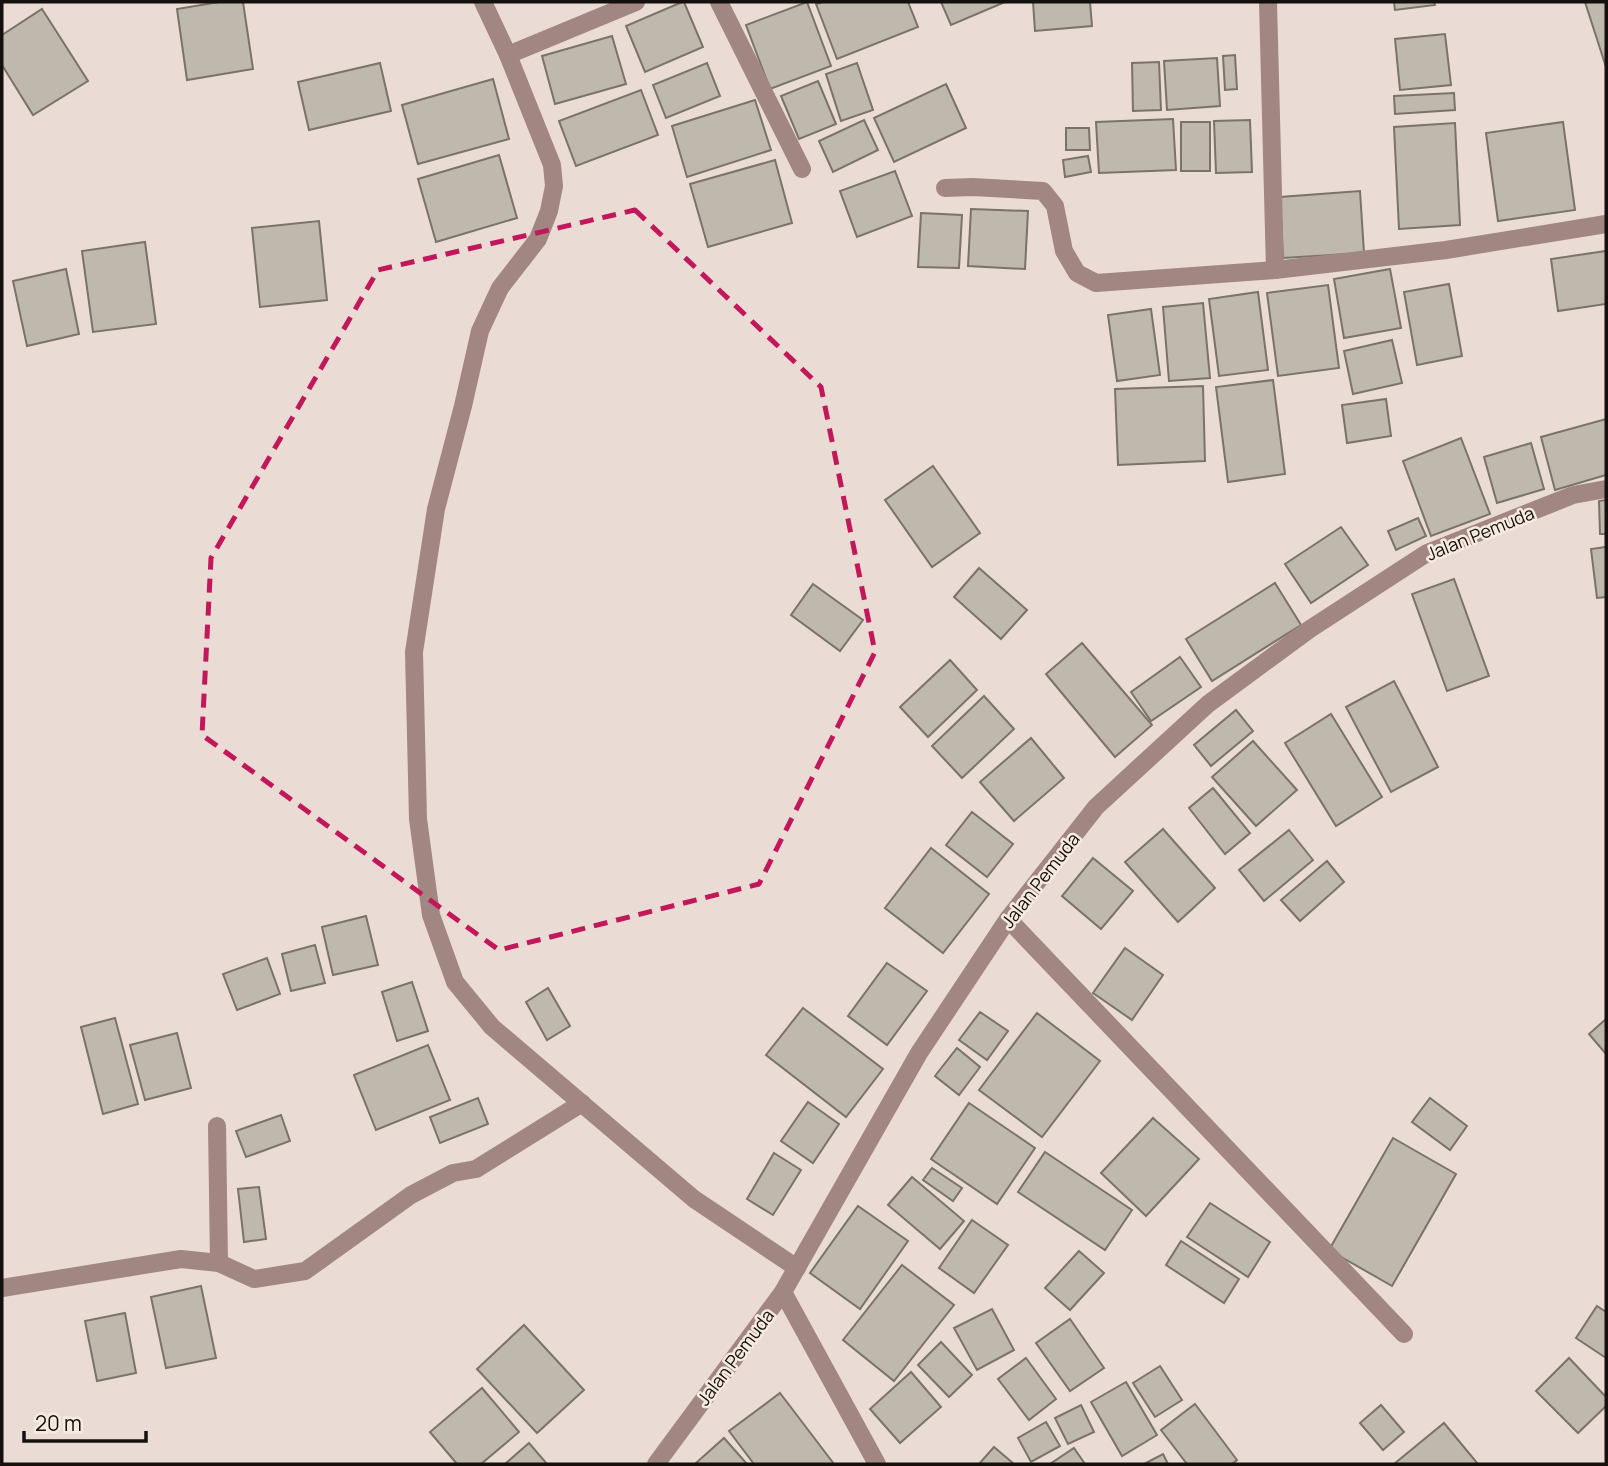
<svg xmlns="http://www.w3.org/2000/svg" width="1608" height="1466" viewBox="0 0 1608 1466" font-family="Manrope,sans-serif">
	<rect width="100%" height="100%" fill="#eadcd4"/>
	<g fill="#bfb8ac" stroke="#7a7368" stroke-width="2">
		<polygon points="219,2 243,2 253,69 187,80 177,9"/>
		<polygon points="682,2 684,2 703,47 645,72 626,26"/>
		<polygon points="807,2 831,66 770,89 746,25"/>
		<polygon points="823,2 908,2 918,27 837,59 816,4"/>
		<polygon points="941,2 1005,2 951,25"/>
		<polygon points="1033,2 1090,2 1092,26 1035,31"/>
		<polygon points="1394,2 1434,2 1435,5 1395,10"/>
		<polygon points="1585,2 1606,2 1606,67"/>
		<polygon points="42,9 88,81 33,115 2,65 2,35"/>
		<polygon points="1445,34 1451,85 1400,90 1395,39"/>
		<polygon points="612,36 626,84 555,104 542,56"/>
		<polygon points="1235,55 1237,89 1225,90 1223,56"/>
		<polygon points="1217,58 1220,106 1167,110 1164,61"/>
		<polygon points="1159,62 1161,110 1133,111 1132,63"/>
		<polygon points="380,63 391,111 309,130 298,82"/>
		<polygon points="707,63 720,96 666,118 653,85"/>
		<polygon points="857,63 873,110 841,121 826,74"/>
		<polygon points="493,79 509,139 418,164 402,105"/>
		<polygon points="818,81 836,124 799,139 781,96"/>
		<polygon points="946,84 966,128 894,162 874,118"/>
		<polygon points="641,90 658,135 576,166 559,121"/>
		<polygon points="1454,93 1455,110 1395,114 1394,96"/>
		<polygon points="755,100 771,150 687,177 672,126"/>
		<polygon points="1173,119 1176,170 1099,173 1096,122"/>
		<polygon points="864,120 878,150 833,172 819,141"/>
		<polygon points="1250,120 1252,172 1216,173 1214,121"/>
		<rect x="1181" y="122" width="29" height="49"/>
		<polygon points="1563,122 1575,210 1498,221 1486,133"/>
		<polygon points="1455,123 1460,225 1399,229 1394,127"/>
		<polygon points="1066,128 1089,128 1090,150 1066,150"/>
		<polygon points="499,155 517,218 436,242 418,179"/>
		<polygon points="1088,156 1091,172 1065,177 1063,160"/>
		<polygon points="775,160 792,223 708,247 690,184"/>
		<polygon points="895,171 912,216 857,237 840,191"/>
		<polygon points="1360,191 1364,253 1283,258 1280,197"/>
		<polygon points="971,209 1028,211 1025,269 968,266"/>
		<polygon points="921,213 962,215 959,268 918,267"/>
		<polygon points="319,221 327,300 260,307 252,228"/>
		<polygon points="145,242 156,324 93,332 82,251"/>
		<polygon points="1606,251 1606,304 1558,311 1551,259"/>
		<polygon points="66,269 79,334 27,346 13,281"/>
		<polygon points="1390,269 1401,328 1344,338 1334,279"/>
		<polygon points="1449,284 1462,356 1417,365 1404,292"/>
		<polygon points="1328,285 1339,368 1278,376 1267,293"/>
		<polygon points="1258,292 1268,370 1219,376 1209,299"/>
		<polygon points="1203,303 1210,378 1169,381 1163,307"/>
		<polygon points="1151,309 1160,375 1117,381 1108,315"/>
		<polygon points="1392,340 1402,383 1353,394 1344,351"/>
		<polygon points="1273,380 1285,474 1228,482 1216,387"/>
		<polygon points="1203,386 1205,461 1118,465 1115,389"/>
		<polygon points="1386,399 1391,436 1347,443 1342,405"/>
		<polygon points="1606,419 1606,475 1555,490 1541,437"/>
		<polygon points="1461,438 1490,514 1431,536 1403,461"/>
		<polygon points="1531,443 1544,489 1497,503 1484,457"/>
		<polygon points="933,466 980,533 932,567 885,500"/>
		<polygon points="1606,500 1606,534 1600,534 1599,501"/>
		<polygon points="1418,518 1426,536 1396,550 1388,531"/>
		<polygon points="1341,527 1368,565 1311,603 1285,564"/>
		<polygon points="1606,547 1606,597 1597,598 1591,549"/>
		<polygon points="979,568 1027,610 1001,639 954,597"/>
		<polygon points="1454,579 1489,676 1447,691 1412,594"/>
		<polygon points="1275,583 1301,625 1212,681 1186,639"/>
		<polygon points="813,584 863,620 840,651 791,615"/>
		<polygon points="1082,643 1152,725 1115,757 1046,674"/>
		<polygon points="1180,657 1201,687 1151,721 1131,692"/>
		<polygon points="950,660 977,690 928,737 900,707"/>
		<polygon points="1394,681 1438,767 1391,792 1346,707"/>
		<polygon points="984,696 1014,729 962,778 932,746"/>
		<polygon points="1236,710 1253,731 1211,766 1194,745"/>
		<polygon points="1331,714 1382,797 1336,826 1285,743"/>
		<polygon points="1031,738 1064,778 1014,821 980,782"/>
		<polygon points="1253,741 1297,790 1256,826 1212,777"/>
		<polygon points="1213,788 1250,833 1225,854 1189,808"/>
		<polygon points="972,812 1013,844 987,877 946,845"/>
		<polygon points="1163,829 1215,888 1178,922 1125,862"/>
		<polygon points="1289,830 1313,860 1264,901 1239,870"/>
		<polygon points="931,848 989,894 943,953 885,908"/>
		<polygon points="1093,858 1133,891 1101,929 1062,896"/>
		<polygon points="1327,861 1344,882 1300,921 1281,900"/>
		<polygon points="366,916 378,965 333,975 322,927"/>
		<polygon points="315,945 325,983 291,991 282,954"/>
		<polygon points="1125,948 1163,975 1132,1020 1093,993"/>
		<polygon points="267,958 280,994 237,1010 223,974"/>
		<polygon points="887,963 927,991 887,1045 848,1016"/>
		<polygon points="412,982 428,1031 397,1041 382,992"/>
		<polygon points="548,988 570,1026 547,1040 526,1002"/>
		<polygon points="803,1008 883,1069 846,1117 766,1055"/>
		<polygon points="980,1012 1008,1031 987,1060 959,1040"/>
		<polygon points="1037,1013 1100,1061 1042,1137 979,1090"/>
		<polygon points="115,1018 138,1104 103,1114 81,1027"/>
		<polygon points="1606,1019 1606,1054 1589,1034"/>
		<polygon points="177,1033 191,1088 145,1100 130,1045"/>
		<polygon points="428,1045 450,1100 376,1130 354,1075"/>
		<polygon points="957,1048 980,1067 959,1095 935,1076"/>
		<polygon points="478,1098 488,1124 440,1143 430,1117"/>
		<polygon points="1430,1098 1467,1126 1450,1150 1412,1122"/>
		<polygon points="808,1102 839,1124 813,1163 781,1141"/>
		<polygon points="969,1103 1035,1148 997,1204 931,1159"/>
		<polygon points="281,1115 290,1141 246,1157 236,1131"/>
		<polygon points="1153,1118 1199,1159 1146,1216 1101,1173"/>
		<polygon points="1393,1138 1456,1174 1392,1286 1329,1250"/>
		<polygon points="1045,1152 1132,1210 1105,1250 1018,1192"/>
		<polygon points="774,1153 801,1170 773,1215 747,1199"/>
		<polygon points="932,1168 962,1188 953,1201 923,1180"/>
		<polygon points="912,1177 964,1221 940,1249 888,1205"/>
		<polygon points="259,1187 266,1239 244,1242 238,1189"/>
		<polygon points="1210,1203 1270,1242 1248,1277 1187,1237"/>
		<polygon points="858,1206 908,1241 860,1309 810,1273"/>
		<polygon points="972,1220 1008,1245 974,1293 939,1268"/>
		<polygon points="1181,1241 1239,1279 1224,1303 1166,1265"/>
		<polygon points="1079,1251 1104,1273 1070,1310 1045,1288"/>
		<polygon points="902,1265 954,1305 894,1381 843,1340"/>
		<polygon points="201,1286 216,1358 166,1368 151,1297"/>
		<polygon points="1597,1306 1606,1312 1606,1358 1576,1338"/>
		<polygon points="992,1309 1014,1350 977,1370 954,1328"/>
		<polygon points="125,1313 136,1373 97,1381 85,1321"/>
		<polygon points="1070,1319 1104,1368 1070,1391 1036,1343"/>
		<polygon points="524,1325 584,1390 537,1433 477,1369"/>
		<polygon points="941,1342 972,1375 949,1397 918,1365"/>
		<polygon points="1026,1358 1056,1399 1029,1420 998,1379"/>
		<polygon points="1569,1358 1606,1397 1606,1406 1578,1433 1536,1391"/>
		<polygon points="1160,1366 1182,1400 1155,1417 1133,1383"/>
		<polygon points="911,1372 941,1407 900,1443 870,1409"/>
		<polygon points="1126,1382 1157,1435 1122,1456 1091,1402"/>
		<polygon points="482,1388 519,1432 481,1464 457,1464 430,1432"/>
		<polygon points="780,1393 834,1464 754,1464 729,1431"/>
		<polygon points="1195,1404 1237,1460 1232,1464 1187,1464 1161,1430"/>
		<polygon points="1081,1405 1094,1432 1068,1444 1055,1418"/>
		<polygon points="1381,1405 1404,1432 1383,1450 1360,1423"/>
		<polygon points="1046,1422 1060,1446 1031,1462 1018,1438"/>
		<polygon points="1444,1423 1478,1464 1394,1464"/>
		<polygon points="724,1438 747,1464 698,1464 696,1463"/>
		<polygon points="529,1443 547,1464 505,1464"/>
		<polygon points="994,1447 1014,1464 979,1464"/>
		<polygon points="1074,1448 1085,1464 1050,1464"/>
		<polygon points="1163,1454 1168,1464 1144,1464"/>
	</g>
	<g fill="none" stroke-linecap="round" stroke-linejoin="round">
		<g stroke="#a18682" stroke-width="18">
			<polyline points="483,2 508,55 552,165 554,186 549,211 538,239 500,288 480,331 463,406 436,509 414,652 418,819 431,915 455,982 492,1027 694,1199 797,1268"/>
			<polyline points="719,2 802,169"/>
			<polyline points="1268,2 1275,270"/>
			<polyline points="508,55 636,2"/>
			<polyline points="945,188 973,187 1043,191 1055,206 1064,251 1077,273 1096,283 1275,270 1446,250 1606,224"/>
			<polyline points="1008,919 1404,1334"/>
			<polyline points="217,1126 219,1263"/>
			<polyline points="2,1288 181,1259 219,1263 254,1279 305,1271 411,1195 453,1173 476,1169 582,1103"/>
			<polyline points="783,1292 877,1464"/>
			<polyline points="656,1464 783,1292 919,1053 1008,919 1096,807 1208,704 1310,629 1427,553 1573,495 1606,489"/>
		</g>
	</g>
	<path fill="none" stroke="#c2185b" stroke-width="5" stroke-dasharray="14 9" stroke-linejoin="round" d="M 635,210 L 821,387 L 875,652 L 759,884 L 499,950 L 202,735 L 211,558 L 378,270 Z"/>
	<g text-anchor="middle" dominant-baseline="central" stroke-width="5" stroke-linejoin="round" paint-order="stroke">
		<g font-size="18" fill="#14100d" stroke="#f7eae1">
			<text transform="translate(1480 533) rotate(-22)">Jalan Pemuda</text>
			<text transform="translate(1040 880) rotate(-52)">Jalan Pemuda</text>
			<text transform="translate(735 1357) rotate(-53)">Jalan Pemuda</text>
		</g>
	</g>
	<rect width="1608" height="1466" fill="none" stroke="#14100d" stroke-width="7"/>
	<path d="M24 1431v10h122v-10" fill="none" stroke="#14100d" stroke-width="3.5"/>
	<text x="35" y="1431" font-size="21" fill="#14100d" stroke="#f7eae1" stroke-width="5" paint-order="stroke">20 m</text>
</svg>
